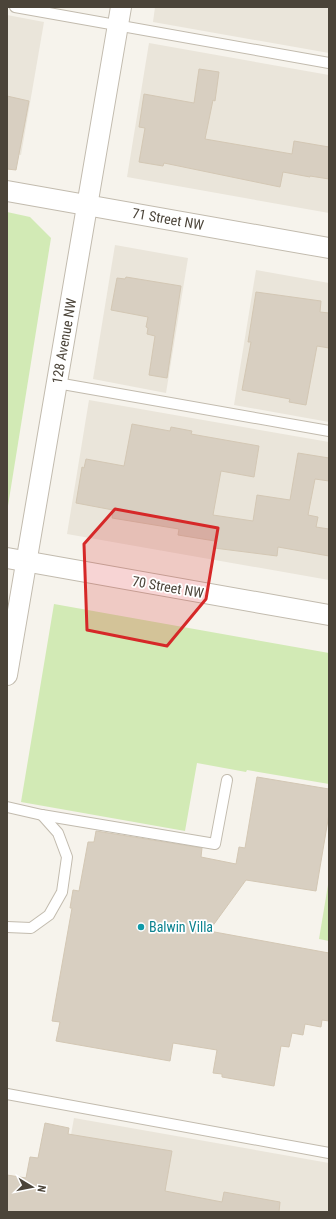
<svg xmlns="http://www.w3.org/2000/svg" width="336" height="1219" viewBox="0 0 336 1219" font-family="'Roboto Condensed',sans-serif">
	<rect width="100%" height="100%" fill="#f6f3ec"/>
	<g fill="#eae5da">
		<polygon points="155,7 329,7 329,53 153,22"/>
		<polygon points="7,15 44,22 21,155 7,153"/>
		<polygon points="149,43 329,75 329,213 127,177"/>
		<polygon points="115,245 188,258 166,393 93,379"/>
		<polygon points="256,270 329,283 329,422 234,405"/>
		<polygon points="89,400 329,442 329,580 67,534"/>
		<polygon points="74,1118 329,1163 329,1212 57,1212"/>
	</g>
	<g fill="#d2eab5">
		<polygon points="7,212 30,217 51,238 7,512"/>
		<polygon points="54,604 329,653 329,784 247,770 246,772 197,763 185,831 21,802"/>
		<polygon points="329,879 329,941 319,939"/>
	</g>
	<g fill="#d8cfc1" stroke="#d3c7b4">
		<polygon points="199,69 219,72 215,101 213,100 205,139 292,154 294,141 329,147 329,179 310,176 310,177 283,172 280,187 164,163 163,166 139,162 145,128 139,127 144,94 194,103"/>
		<polygon points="7,96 29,101 16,170 7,169"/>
		<polygon points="126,277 181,286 167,378 149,375 155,336 147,334 148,328 146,327 148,317 111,310 117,278 125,279"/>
		<polygon points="256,292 321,301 320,312 329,313 329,348 317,346 306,405 289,402 290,399 242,390 251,342 248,342"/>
		<polygon points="132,424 170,431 171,427 192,431 191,434 259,446 254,477 221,471 213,515 253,521 257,495 290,500 298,453 329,458 329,481 315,479 308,515 318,517 316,527 329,529 329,556 278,547 277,556 214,548 215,541 178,535 179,529 112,518 113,510 76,503 82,467 84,468 86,459 124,466"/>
		<polygon points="257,777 329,789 329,814 316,891 246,880 209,931 329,953 329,1021 322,1020 321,1027 305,1024 303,1035 292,1033 289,1047 281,1046 274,1086 222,1077 222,1074 213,1073 217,1050 173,1043 170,1061 56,1041 60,1022 52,1021 72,908 70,908 73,890 79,891 88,842 94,842 96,831 202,848 201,857 236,864 239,847 245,848"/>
		<polygon points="45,1123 69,1128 68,1134 172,1151 165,1191 222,1202 224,1192 280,1202 279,1212 7,1212 7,1175 26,1178 30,1157 38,1158"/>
	</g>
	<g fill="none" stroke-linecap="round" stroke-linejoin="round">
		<g stroke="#c2bbae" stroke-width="12">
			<g id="lane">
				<polyline points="15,7 329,63"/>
				<polyline points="57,383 329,431"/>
				<polyline points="7,807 42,815 215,844 227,780"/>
				<polyline points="7,927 31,928 49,915 62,892 67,857 58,833 42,815"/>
				<polyline points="7,1094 329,1153"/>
			</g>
		</g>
		<g stroke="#c2bbae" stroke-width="22">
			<g id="street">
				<polyline points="7,191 329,248"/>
				<polyline points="7,558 329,615"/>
				<polyline points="7,675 121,7"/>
			</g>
		</g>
		<use href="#lane" stroke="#fff" stroke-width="10"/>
		<use href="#street" stroke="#fff" stroke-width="20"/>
	</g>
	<path fill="#d62828" fill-opacity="0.2" stroke="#d62828" stroke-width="3" stroke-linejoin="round" d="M 115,509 L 218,528 L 206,599 L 167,646 L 87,630 L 84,544 Z"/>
	<circle fill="#0f9aa8" stroke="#fff" stroke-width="1.5" cx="141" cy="927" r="4"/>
	<g text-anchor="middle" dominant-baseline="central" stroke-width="3.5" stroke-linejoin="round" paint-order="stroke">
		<g font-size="14" fill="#4b4439" stroke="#fff">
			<text transform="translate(168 219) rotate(10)">71 Street NW</text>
			<text transform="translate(64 341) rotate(-80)">128 Avenue NW</text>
			<text transform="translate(168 587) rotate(10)">70 Street NW</text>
		</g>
		<g font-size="14" fill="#0d838f" stroke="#fff" text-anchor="start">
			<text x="149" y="927">Balwin Villa</text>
		</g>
	</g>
	<rect width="336" height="1219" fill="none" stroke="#4b4439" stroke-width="16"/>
	<g transform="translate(32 1187) rotate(100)" stroke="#ffffff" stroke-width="3" paint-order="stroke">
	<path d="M0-3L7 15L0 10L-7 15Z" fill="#4b4439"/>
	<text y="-6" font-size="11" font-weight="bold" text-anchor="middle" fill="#4b4439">N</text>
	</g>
</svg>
